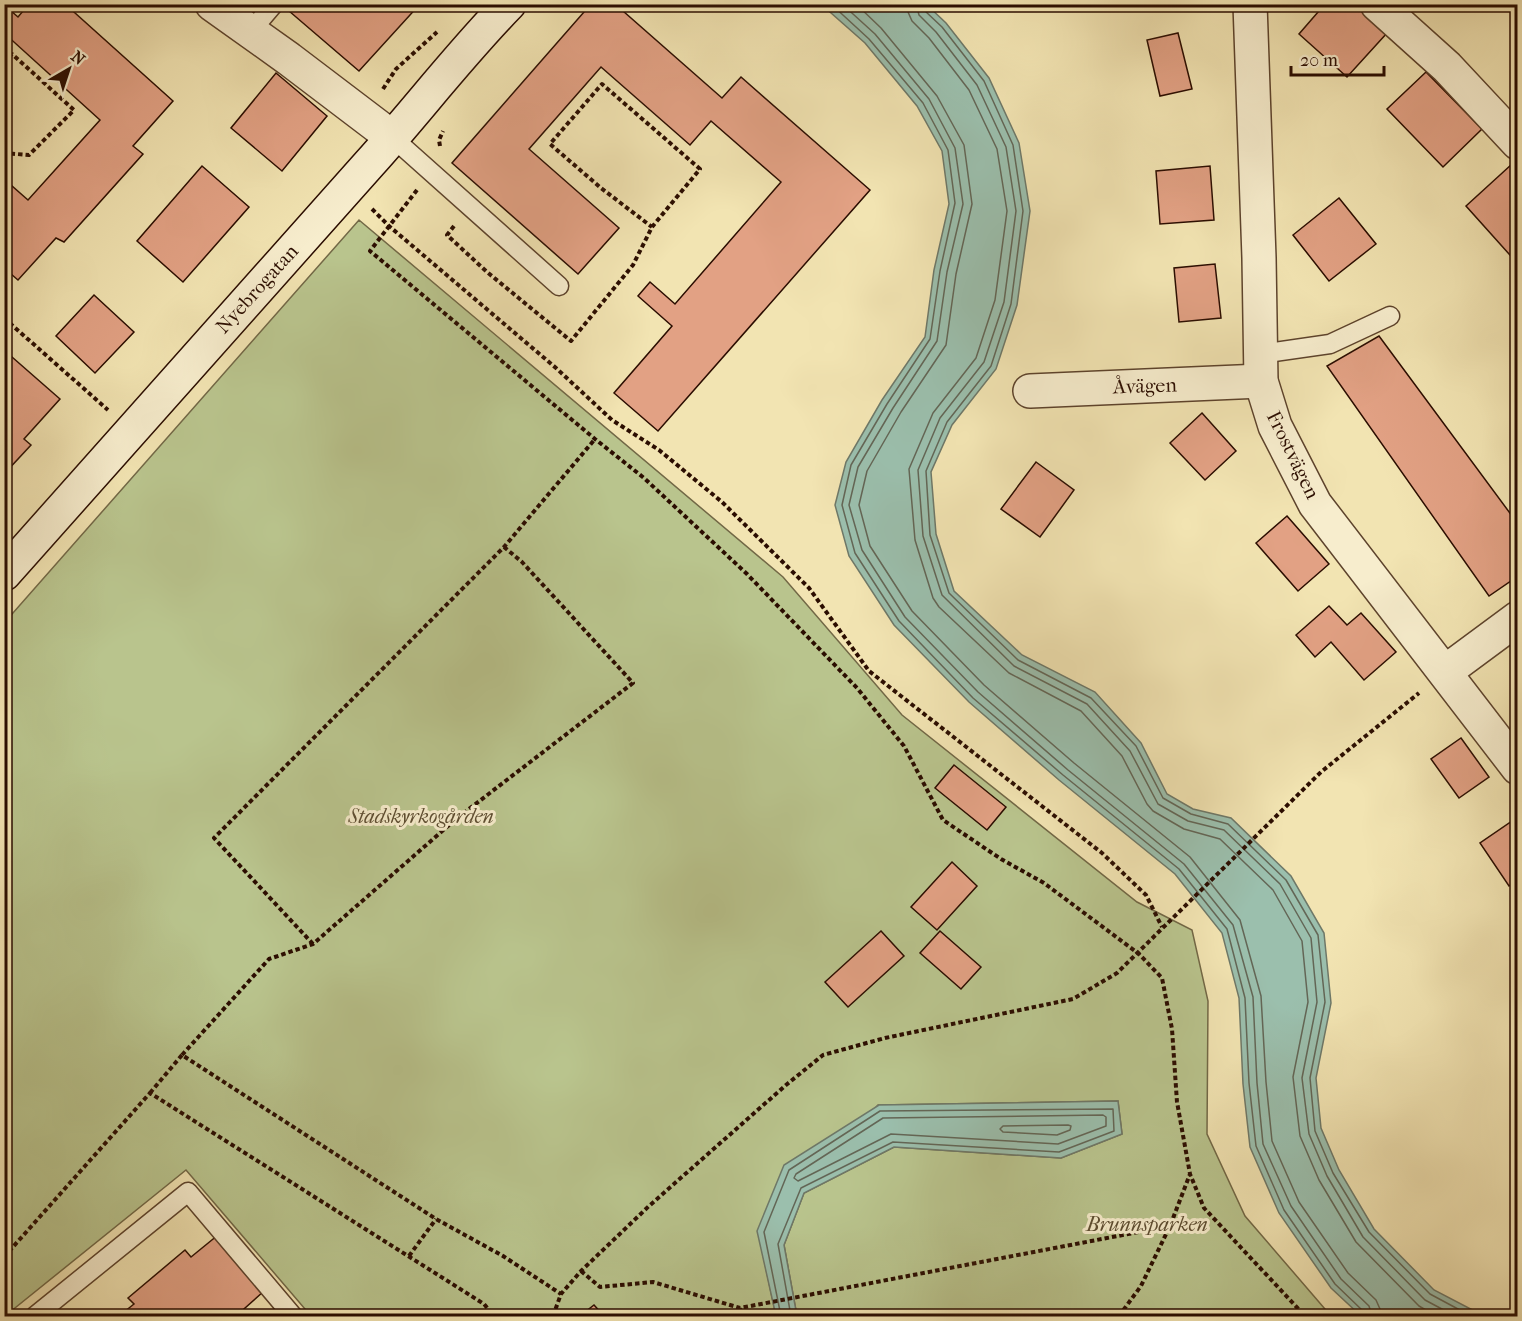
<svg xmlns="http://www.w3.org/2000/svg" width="1522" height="1321" viewBox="0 0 1522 1321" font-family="'IM FELL French Canon',serif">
	<rect width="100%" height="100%" fill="#f2e4b2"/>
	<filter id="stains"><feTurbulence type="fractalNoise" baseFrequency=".00333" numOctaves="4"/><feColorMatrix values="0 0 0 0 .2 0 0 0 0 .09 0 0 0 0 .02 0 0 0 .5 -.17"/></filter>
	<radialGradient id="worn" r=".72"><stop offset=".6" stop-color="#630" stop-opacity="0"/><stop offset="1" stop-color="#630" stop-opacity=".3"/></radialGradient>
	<polygon fill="#b9c48d" stroke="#726846" stroke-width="1.5" points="359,220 783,577 902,715 1137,902 1192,930 1208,1001 1207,1134 1245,1216 1331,1316 797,1316 784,1245 804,1193 894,1147 1061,1158 1122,1134 1118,1101 878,1105 758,1231 776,1316 311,1316 186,1170 5,1316 5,622"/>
	<g fill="#9bbfad" stroke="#6e7868" stroke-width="1.5">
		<polygon points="822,5 927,5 946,23 989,78 1019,143 1030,211 1017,305 996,369 952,425 931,472 936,534 954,591 1022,655 1095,692 1141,743 1167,794 1193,809 1231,818 1291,876 1324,933 1331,1003 1316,1078 1321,1128 1339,1170 1374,1229 1434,1290 1484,1316 1361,1316 1331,1288 1279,1213 1250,1147 1243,1084 1239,998 1222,933 1175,874 1059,780 969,702 894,625 849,556 835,505 846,462 882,400 925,337 934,270 949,204 942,151 917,106 865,43"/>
		<polygon points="1118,1101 1122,1134 1061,1158 894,1147 804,1193 784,1245 797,1316 776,1316 757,1231 784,1165 879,1105"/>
	</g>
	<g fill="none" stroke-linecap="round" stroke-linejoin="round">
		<g stroke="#636656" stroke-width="1.5">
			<polyline points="831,4 869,39 923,103 948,150 955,203 940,271 930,339 887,404 851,465 842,505 855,553 899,621 973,698 1063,775 1179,869 1227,929 1245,998 1249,1083 1256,1146 1284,1210 1335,1284 1362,1310 1364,1316"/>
			<polyline points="842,4 875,34 929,99 955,148 963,204 947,272 937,341 893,408 858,467 849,505 862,550 905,617 978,692 1068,770 1184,864 1233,925 1253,997 1257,1083 1263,1144 1291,1206 1341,1279 1369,1306 1372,1316"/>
			<polyline points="856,4 881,28 937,96 964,145 972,204 956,274 946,345 901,412 867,471 859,505 870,546 912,611 984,685 1074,763 1190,857 1240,920 1261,996 1266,1082 1272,1141 1299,1202 1348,1273 1376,1300 1380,1309 1381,1316"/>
			<polyline points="907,4 908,12 912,21 929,38 969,90 997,149 1007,211 995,300 976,358 933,413 909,469 915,540 933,598 939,607 1009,673 1081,711 1122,756 1147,804 1153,811 1184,829 1220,839 1273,890 1302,941 1308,1002 1293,1077 1300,1136 1319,1180 1356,1242 1419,1306 1436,1316"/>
			<polyline points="916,4 919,15 936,32 977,85 1006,147 1016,211 1004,302 984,362 940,418 918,470 923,536 942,595 1014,666 1087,704 1130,751 1158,804 1188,821 1224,830 1280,884 1311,938 1317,1002 1302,1078 1309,1134 1327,1176 1363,1237 1425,1300 1455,1316"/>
			<polyline points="924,4 925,11 942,27 984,81 1013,145 1023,211 1011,304 991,366 947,422 926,471 930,535 949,593 1018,660 1091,698 1136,746 1163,798 1191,814 1228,824 1286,880 1318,935 1325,1002 1310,1078 1315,1131 1333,1173 1369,1232 1430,1294 1471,1316"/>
			<polygon points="1103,1115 1106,1117 1106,1126 1058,1144 891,1134 798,1181 794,1178 796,1174 883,1118"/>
			<polygon points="1068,1125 1071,1126 1070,1130 1057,1135 1003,1132 1000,1129 1003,1126"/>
			<polyline points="781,1316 764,1232 789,1170 880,1111 1113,1109 1114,1131 1059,1152 893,1142 801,1188 778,1244 791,1316"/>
		</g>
	</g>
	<g fill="#e2a184" stroke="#2b0d00" stroke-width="1.5">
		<polygon points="29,4 65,4 173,101 133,146 143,154 64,242 56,238 18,280 4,268 4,179 28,200 100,120 4,33 4,5 18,17"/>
		<polygon points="420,4 359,71 282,5 282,4"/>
		<polygon points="591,4 615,4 722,98 741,77 870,190 658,431 614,393 672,326 638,296 650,282 675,304 781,182 711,121 690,145 601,67 529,149 619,228 578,274 452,163"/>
		<polygon points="1325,4 1355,4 1387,33 1347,77 1299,34"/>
		<polygon points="1178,33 1192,89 1160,96 1147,40"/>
		<polygon points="1426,72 1482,129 1443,167 1387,109"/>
		<polygon points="276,73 327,116 282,171 231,128"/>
		<polygon points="1512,164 1518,171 1518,264 1466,206"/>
		<polygon points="202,166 249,207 183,282 137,241"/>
		<polygon points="1210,166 1214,220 1160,224 1156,171"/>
		<polygon points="1339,198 1376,244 1329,281 1293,235"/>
		<polygon points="1215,264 1221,318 1179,322 1174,268"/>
		<polygon points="94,295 134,332 95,373 56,336"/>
		<polygon points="1379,336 1518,524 1518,576 1489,596 1327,366"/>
		<polygon points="4,350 60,399 24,439 31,445 4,474"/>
		<polygon points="1202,413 1236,451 1205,480 1170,443"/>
		<polygon points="1036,462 1074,490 1040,537 1001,509"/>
		<polygon points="1287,516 1329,564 1298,591 1256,543"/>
		<polygon points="1329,606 1347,625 1361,613 1396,652 1364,680 1331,642 1315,657 1296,635"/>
		<polygon points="1461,738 1489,777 1459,798 1431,759"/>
		<polygon points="954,765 1006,807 987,830 935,788"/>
		<polygon points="1518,817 1518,880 1509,886 1480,843"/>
		<polygon points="952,862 977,886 937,930 911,907"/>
		<polygon points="881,931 904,956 848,1007 825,982"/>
		<polygon points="940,931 981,967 961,989 920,953"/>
		<polygon points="218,1235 264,1291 236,1316 119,1316 134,1304 128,1298 185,1250 191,1257"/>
		<polygon points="594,1305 604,1316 580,1316"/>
	</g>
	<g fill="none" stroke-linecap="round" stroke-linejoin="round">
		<g stroke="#5d432c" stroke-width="21">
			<g id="lane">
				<polyline points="251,31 274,4"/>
				<polyline points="393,138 559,286"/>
				<polyline points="1260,354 1330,344 1390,316"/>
				<polyline points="35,1316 188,1192 293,1316"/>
			</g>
		</g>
		<g stroke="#5d432c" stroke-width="36">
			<g id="street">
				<polyline points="212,4 289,59 393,138"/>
				<polyline points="1250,4 1259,258 1261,381 1275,426 1315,504 1518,768"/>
				<polyline points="1377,4 1447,67 1518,143"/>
				<polyline points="1030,391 1261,381"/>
				<polyline points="1445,672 1518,618"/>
			</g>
		</g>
		<g stroke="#2b0d00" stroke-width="36">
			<path id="secondary" d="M 4,574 C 126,437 247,300 369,164 C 416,112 459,55 509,4"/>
		</g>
		<g stroke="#2b0d00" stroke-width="4" stroke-dasharray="4.5 3" stroke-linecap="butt">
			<polyline points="4,62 12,54 74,110 29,155 4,153"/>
			<polyline points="383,89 396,69 437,32"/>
			<polyline points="440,146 439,140 443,131"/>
			<polyline points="417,190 370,251 595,439 644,478 747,574 857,688 904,746 943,820 1001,859 1044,883 1139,954 1162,978 1172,1029 1177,1102 1190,1174 1204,1208 1305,1316"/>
			<polyline points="372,209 389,226 556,368 612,420 659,450 722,502 809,588 869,671 1102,853 1146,895 1162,927"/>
			<polyline points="454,226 447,235 487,272 571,341 633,265 652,227 700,169 602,84 550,144 601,188 652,227"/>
			<polyline points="4,318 108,410"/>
			<polyline points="313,944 214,838 504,547 595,439"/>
			<polyline points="182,1055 269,959 313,944 456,819 633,683 522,562 504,547"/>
			<polyline points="150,1093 182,1055 436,1219 503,1256 561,1294"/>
			<polyline points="409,1256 436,1219"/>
			<polyline points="4,1257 150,1093 484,1304 494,1316"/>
			<polyline points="581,1271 600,1287 653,1282 740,1308 1170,1226"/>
			<polyline points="740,1308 741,1316"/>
			<polyline points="553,1316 561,1294 581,1271 649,1206 786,1085 823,1055 885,1038 1073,999 1117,973 1321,772 1419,693"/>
			<polyline points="1119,1316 1141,1286 1170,1226 1190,1174"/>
		</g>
		<use href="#lane" stroke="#f7edcd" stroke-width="18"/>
		<use href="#street" stroke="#f7edcd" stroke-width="33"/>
		<use href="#secondary" stroke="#f7edcd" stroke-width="33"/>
	</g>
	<g text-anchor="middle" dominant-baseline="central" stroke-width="6" stroke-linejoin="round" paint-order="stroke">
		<g font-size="20" fill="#2b0d00" stroke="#f7edcd">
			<text transform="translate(257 289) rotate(-48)">Nyebrogatan</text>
			<text transform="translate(1145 386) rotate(-2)">Åvägen</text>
			<text transform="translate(1293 455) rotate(64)">Frostvägen</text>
		</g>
		<g font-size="20" font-style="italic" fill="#5d4d31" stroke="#f7edcd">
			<text x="421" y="816">Stadskyrkogården</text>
			<text x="1147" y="1224">Brunnsparken</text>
		</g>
	</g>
	<rect width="1522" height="1321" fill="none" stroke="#f2e4b2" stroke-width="24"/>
	<rect x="6" y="6" width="1510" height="1309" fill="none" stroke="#2b0d00" stroke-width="3"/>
	<rect x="12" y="12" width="1498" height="1297" fill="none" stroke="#2b0d00" stroke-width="1.5"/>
	<g transform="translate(69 69) rotate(39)" stroke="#f7edcd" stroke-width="4.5" paint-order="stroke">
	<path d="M0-4.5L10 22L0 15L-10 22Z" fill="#2b0d00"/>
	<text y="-9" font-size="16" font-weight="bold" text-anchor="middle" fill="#2b0d00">N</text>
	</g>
	<path d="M1291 66v9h93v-9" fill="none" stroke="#2b0d00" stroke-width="3"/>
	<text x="1300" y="66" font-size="18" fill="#2b0d00" stroke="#f7edcd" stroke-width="4.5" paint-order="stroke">20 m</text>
	<rect width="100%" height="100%" filter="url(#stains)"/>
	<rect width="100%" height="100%" fill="url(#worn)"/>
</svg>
